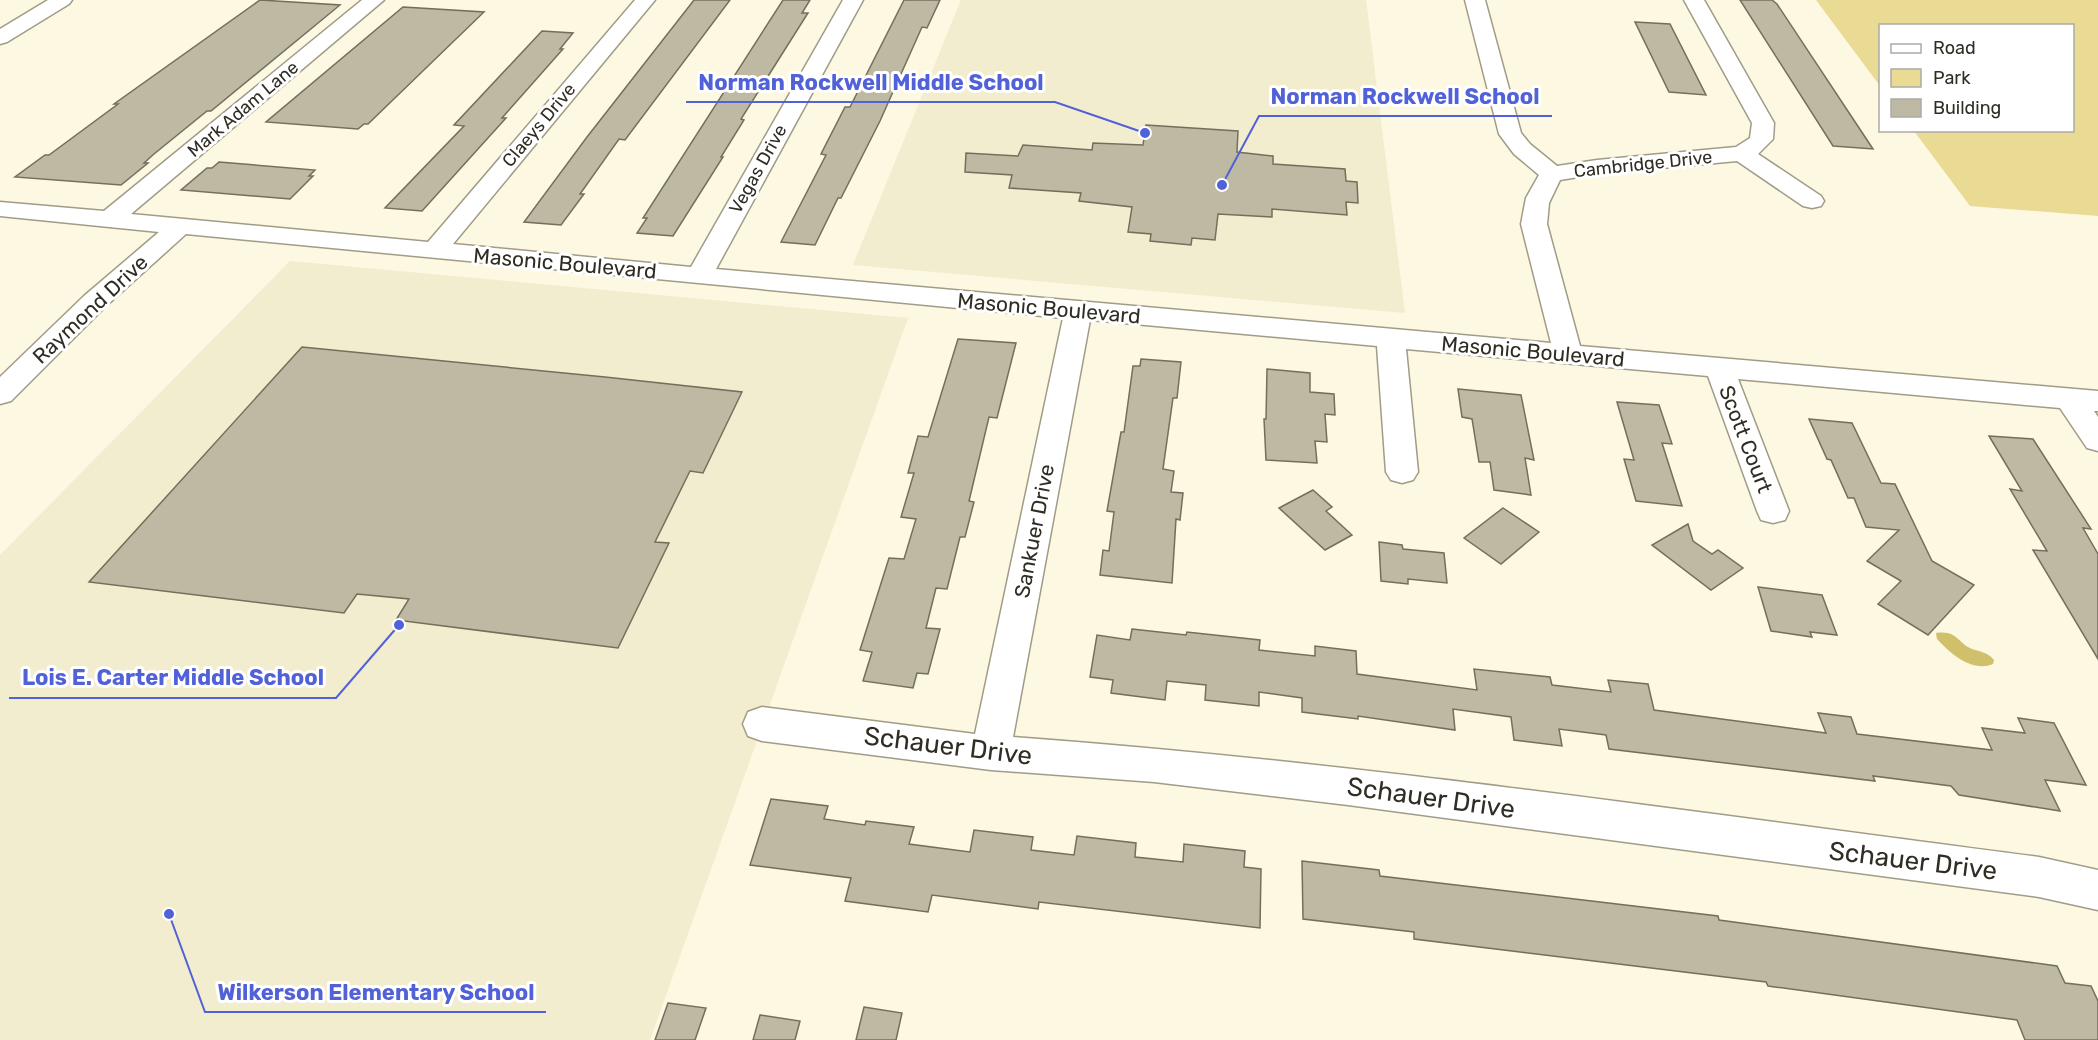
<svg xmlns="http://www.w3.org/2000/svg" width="2098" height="1040" viewBox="0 0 2098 1040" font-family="Rubik,sans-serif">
	<rect width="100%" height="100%" fill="#fcf8e1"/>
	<g fill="#f2edcf">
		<polygon points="961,0 1366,0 1405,313 853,265"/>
		<polygon points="290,261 908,318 650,1040 0,1040 0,555"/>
	</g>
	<polygon fill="#e9db94" points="1816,0 2098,0 2098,216 1970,206 1914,131 2072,130 2072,26 1880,26 1880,86"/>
	<path fill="#d0bf6b" d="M 1936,633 C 1958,630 1957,643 1972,649 C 1981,652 1987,652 1994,660 L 1993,664 C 1972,673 1950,653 1937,639 Z"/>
	<g fill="#bdb9a3" stroke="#736f5b" stroke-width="1.5">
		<polygon points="260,0 340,5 211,111 207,111 154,154 144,163 148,163 121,185 15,177 45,155 49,155 118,104 114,104"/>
		<polygon points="694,0 730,0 625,140 619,139 580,194 584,194 561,225 524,222 587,137"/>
		<polygon points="783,0 810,0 802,13 808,13 741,119 744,120 721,157 723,157 673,236 637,233 647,218 643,218"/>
		<polygon points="904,0 940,0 927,28 922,27 880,121 841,198 838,198 815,245 781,242 826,155 821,154 845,107 850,107"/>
		<polygon points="1740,0 1772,0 1777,4 1873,149 1833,146"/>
		<polygon points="403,7 484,12 368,124 364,124 358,129 266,122"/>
		<polygon points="1635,22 1670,24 1706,95 1669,92"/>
		<polygon points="542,31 573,33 560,49 563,49 502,118 506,118 422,211 385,208 464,126 454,125"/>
		<polygon points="1146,125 1238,131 1237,152 1273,156 1273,164 1345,169 1346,181 1357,182 1358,203 1346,202 1347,215 1272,209 1272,217 1218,214 1215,240 1192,238 1191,245 1150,241 1151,234 1128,232 1132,207 1079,201 1081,193 1009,188 1012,175 965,172 966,153 1018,156 1023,145 1092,150 1093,143 1143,145"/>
		<polygon points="219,162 315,170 309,176 313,176 290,199 181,190 207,168 212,168"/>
		<polygon points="958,339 1016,343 997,418 989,417 969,501 974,502 965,537 960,537 947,589 936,588 926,628 940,629 928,674 917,673 913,688 863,681 872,652 860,650 889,558 904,559 916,519 901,517 914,473 908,473 918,436 928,437"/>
		<polygon points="302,347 605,377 742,392 703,473 690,471 655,542 669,543 618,648 396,620 409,599 357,594 344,613 89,582"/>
		<polygon points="1141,359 1181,362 1177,398 1173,398 1163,469 1174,471 1171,492 1183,493 1180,520 1176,519 1172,583 1100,575 1103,550 1109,551 1114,512 1107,511 1121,432 1124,432 1133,366 1140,366"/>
		<polygon points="1267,369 1310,373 1310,392 1334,394 1335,415 1325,414 1327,442 1315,441 1317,463 1266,460 1264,419 1266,419"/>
		<polygon points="1458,389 1521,395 1534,460 1525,458 1531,495 1494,490 1490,462 1479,462 1472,419 1462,417"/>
		<polygon points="1617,402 1659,405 1672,444 1662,443 1682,506 1636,501 1624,459 1634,460"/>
		<polygon points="1809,419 1852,423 1881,483 1895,484 1932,561 1974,585 1928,635 1878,604 1901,581 1867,561 1899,530 1866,527 1854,498 1848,498 1831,460 1827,459"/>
		<polygon points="1989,436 2033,439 2091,529 2083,528 2098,554 2098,659 2033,550 2047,551 2010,489 2022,491"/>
		<polygon points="1313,490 1332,507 1326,511 1352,535 1325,550 1279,508"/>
		<polygon points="1503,508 1539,532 1501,564 1464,538"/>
		<polygon points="1688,524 1693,541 1712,554 1718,550 1743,568 1711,590 1652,545"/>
		<polygon points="1379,542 1402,545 1403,549 1444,553 1447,583 1408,579 1408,584 1381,581"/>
		<polygon points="1758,587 1822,595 1837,635 1810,632 1812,637 1771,631"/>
		<polygon points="1132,629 1186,635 1187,632 1260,640 1259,650 1315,656 1315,646 1356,651 1357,674 1477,690 1474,669 1550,677 1552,685 1611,692 1608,680 1648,684 1654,710 1826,733 1818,713 1851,717 1857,734 1992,750 1982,728 2025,733 2018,718 2054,723 2086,785 2045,780 2060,811 1959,795 1951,786 1873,776 1875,781 1609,749 1606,735 1559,729 1562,746 1514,740 1511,717 1453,709 1455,730 1358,716 1358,719 1302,712 1302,698 1259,692 1259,706 1205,700 1206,685 1167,681 1165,700 1111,693 1113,680 1090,677 1097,635 1130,640"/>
		<polygon points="771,799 828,806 824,819 865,825 866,821 914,827 909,844 970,852 974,830 1033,837 1031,850 1074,855 1077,836 1136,843 1135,857 1183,862 1184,844 1245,851 1244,867 1261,869 1260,928 1039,902 1038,909 932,895 928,912 845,901 851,878 750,865"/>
		<polygon points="1302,861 1379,870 1380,876 1718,916 1719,920 2057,966 2065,983 2091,986 2098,1001 2098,1040 2025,1040 2017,1020 1768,986 1766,982 1414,939 1414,932 1303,919"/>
		<polygon points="668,1003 706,1008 695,1040 655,1040"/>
		<polygon points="864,1007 902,1013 896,1040 856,1040"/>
		<polygon points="760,1015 800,1021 795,1040 753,1040"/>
	</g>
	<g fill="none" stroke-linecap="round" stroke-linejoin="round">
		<g stroke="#a09c87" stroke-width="3">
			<path id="minor" d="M 362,0 L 384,0 L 131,214 L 428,242 L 635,0 L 655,0 L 453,244 L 691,267 L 843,0 L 863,0 L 716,269 L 1551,343 L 1521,224 L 1526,198 L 1539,175 L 1514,154 L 1499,134 L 1465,0 L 1485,0 L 1521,133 L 1530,144 L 1557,166 L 1597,160 L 1736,147 L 1750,138 L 1752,123 L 1684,0 L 1704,0 L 1774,123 L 1773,139 L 1758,154 L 1821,196 L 1824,201 L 1821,206 L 1812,208 L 1803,206 L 1737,161 L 1597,174 L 1560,180 L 1549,203 L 1547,224 L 1580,346 L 2098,391 L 2098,411 L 2094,411 L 2098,417 L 2098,451 L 2087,448 L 2060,408 L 1738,379 L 1789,511 L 1785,520 L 1773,523 L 1761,520 L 1757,511 L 1708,376 L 1406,349 L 1418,472 L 1413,480 L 1402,483 L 1391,480 L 1386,472 L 1377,346 L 1090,320 L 1013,737 C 1357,762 1698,813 2039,857 L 2098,870 L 2098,910 L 2039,897 L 1348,805 L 1154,782 L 991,770 L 762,741 L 748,736 L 743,724 L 748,712 L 762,707 L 975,734 L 1063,318 L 186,234 L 104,308 L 11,401 L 0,404 L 0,377 L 84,296 L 159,232 L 0,216 L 0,202 L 104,211 Z"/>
		</g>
		<g stroke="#a09c87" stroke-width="3">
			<polygon id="major" points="48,0 72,0 69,4 7,42 0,44 0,29"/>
		</g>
		<use href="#minor" fill="#fff" fill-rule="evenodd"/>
		<use href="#major" fill="#fff" fill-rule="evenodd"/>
	</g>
	<g text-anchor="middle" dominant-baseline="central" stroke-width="6" stroke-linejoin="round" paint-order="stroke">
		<g font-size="18" fill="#2f2d24" stroke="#fff">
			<text transform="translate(243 109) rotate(-40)">Mark Adam Lane</text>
			<text transform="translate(539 125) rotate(-50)">Claeys Drive</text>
			<text transform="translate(1643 164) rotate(-6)">Cambridge Drive</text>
			<text transform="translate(758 169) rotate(-61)">Vegas Drive</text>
		</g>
		<g font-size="21" fill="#2f2d24" stroke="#fff">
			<text transform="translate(565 263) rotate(5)">Masonic Boulevard</text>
			<text transform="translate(1049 308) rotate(5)">Masonic Boulevard</text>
			<text transform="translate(90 309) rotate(-43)">Raymond Drive</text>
			<text transform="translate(1533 351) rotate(5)">Masonic Boulevard</text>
			<text transform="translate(1746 439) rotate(69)">Scott Court</text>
			<text transform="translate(1034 531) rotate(-79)">Sankuer Drive</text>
		</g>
		<g font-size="26" fill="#2f2d24" stroke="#fff">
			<text transform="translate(948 746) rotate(7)">Schauer Drive</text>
			<text transform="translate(1431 798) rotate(8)">Schauer Drive</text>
			<text transform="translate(1913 861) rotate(7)">Schauer Drive</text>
		</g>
	</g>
	<path fill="none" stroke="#5161d7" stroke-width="2" d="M1145 133L1055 102H686M1222 185L1259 116H1552M399 625L336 698H9M169 914L205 1012H546"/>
	<g fill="#5161d7" stroke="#fff" stroke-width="2">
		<circle cx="1145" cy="133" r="6"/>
		<circle cx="1222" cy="185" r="6"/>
		<circle cx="399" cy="625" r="6"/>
		<circle cx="169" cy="914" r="6"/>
	</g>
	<g font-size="22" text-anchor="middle" font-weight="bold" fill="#5161d7" stroke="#fff" stroke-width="6" stroke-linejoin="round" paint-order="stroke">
		<text x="871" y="90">Norman Rockwell Middle School</text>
		<text x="1405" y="104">Norman Rockwell School</text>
		<text x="173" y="685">Lois E. Carter Middle School</text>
		<text x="376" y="1000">Wilkerson Elementary School</text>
	</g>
	<rect x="1879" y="24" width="195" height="108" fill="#ffffff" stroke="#acaba7" stroke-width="1.5"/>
	<rect x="1891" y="44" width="30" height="9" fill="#ffffff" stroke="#acaba7" stroke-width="1.5"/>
	<text x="1933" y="54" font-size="18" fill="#2f2d24">Road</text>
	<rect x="1891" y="69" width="30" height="18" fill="#e9db94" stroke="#acaba7" stroke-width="1.5"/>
	<text x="1933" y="84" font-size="18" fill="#2f2d24">Park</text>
	<rect x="1891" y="99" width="30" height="18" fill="#bdb9a3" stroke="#acaba7" stroke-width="1.5"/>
	<text x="1933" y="114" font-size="18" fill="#2f2d24">Building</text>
</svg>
